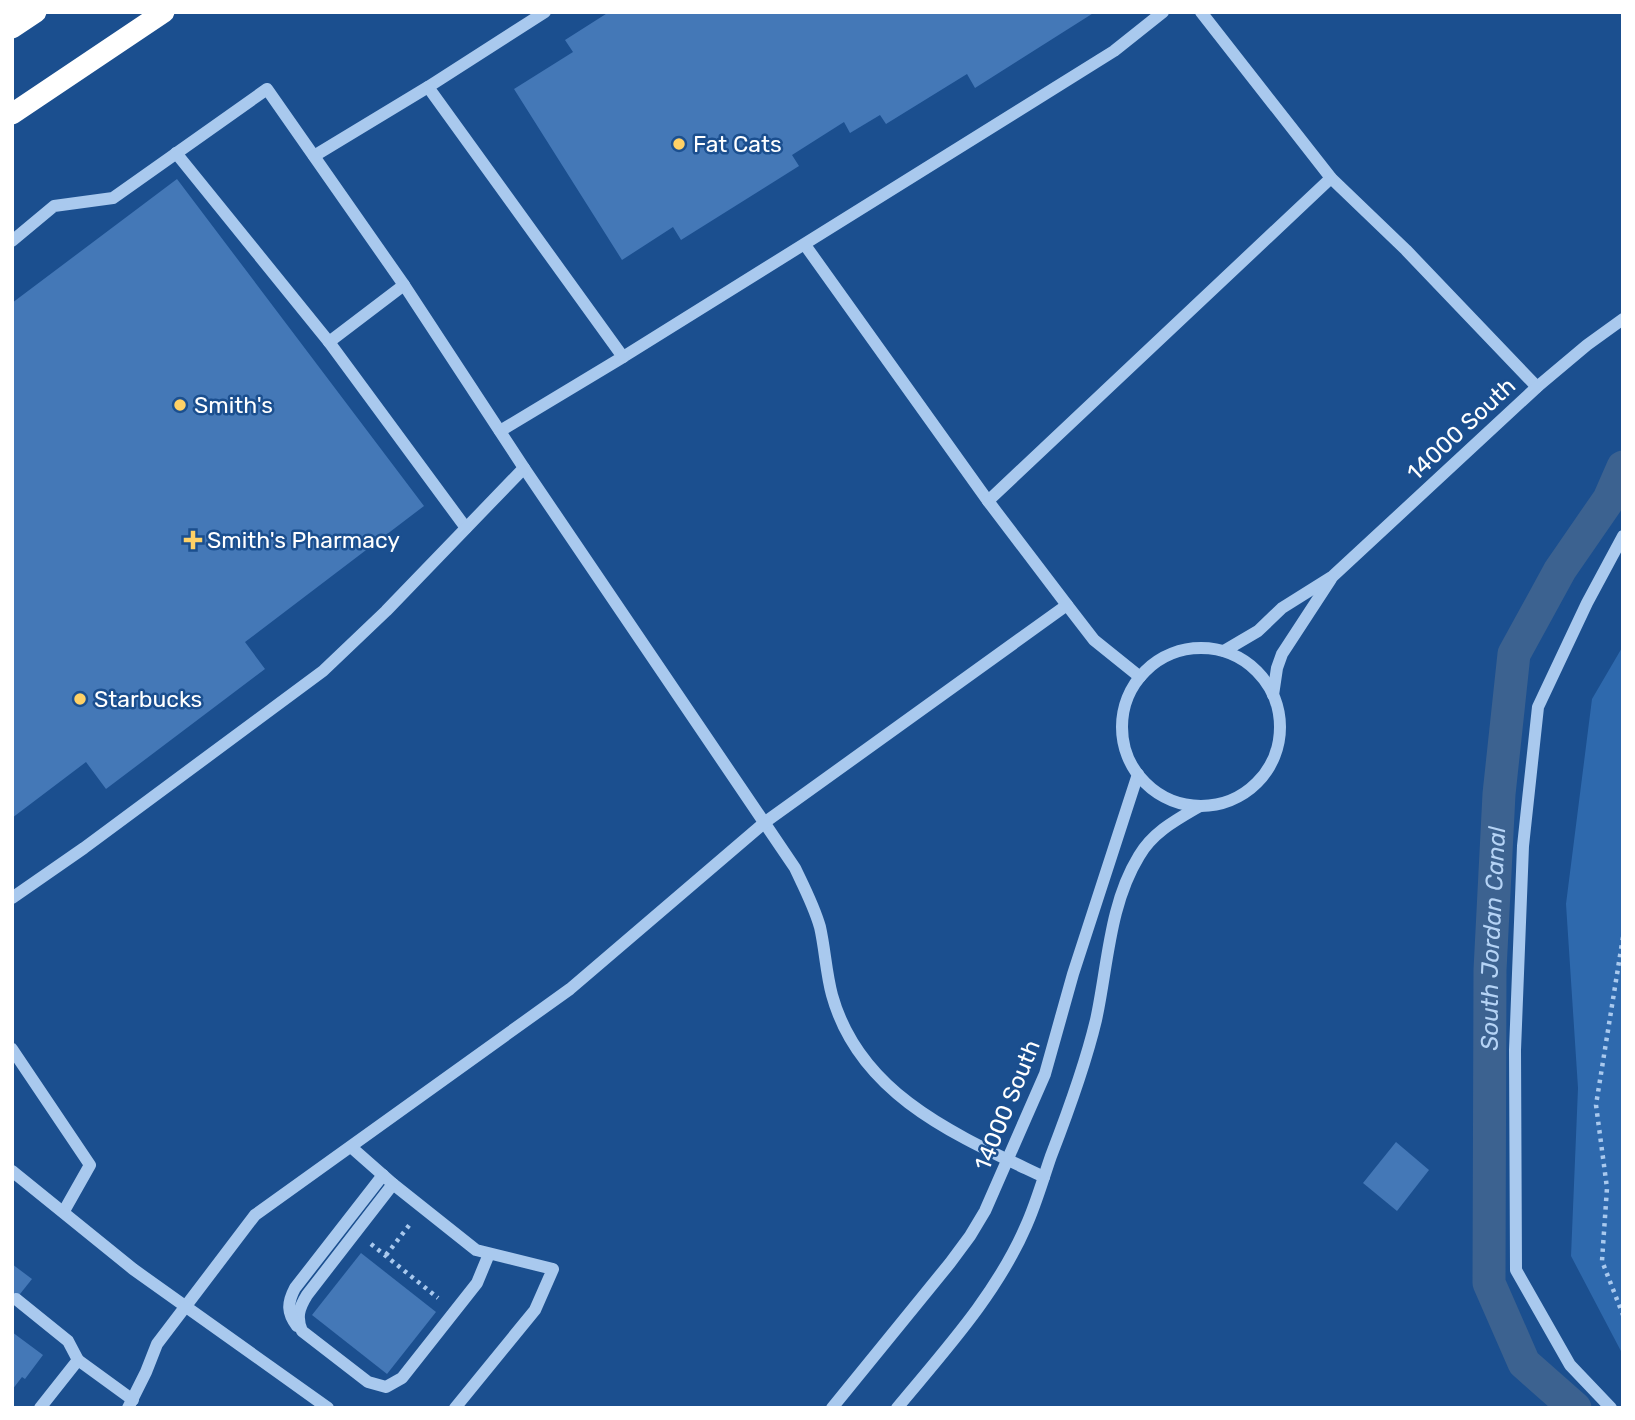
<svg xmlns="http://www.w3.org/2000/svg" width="1635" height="1420" viewBox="0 0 1635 1420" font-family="Rubik,sans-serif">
	<rect width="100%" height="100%" fill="#1b4f8f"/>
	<polygon fill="#2e69ad" points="1623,646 1623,1355 1571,1256 1578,1088 1566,904 1592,699"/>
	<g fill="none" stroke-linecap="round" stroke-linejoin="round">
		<path stroke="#3c6290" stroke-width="33" id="s1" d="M 1575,1408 L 1524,1363 L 1489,1283 L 1490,970 L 1499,794 L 1514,654 L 1560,570 L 1609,499 L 1623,467"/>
	</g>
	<g fill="#4478b7">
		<polygon points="609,12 1095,12 975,88 967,74 886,124 880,115 850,133 844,122 792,155 799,166 681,240 673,227 622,260 514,89 573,52 565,40"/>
		<polygon points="177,179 424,506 245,642 265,669 106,789 86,762 12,818 12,303"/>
		<polygon points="1396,1142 1429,1170 1397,1211 1363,1183"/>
		<polygon points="361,1253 436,1312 387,1374 312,1315"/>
		<polygon points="12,1264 32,1279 12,1304"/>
		<polygon points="12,1332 43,1355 25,1379 22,1377 12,1390"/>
	</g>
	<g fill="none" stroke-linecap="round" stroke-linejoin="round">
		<g stroke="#a9c9ee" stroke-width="4.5" stroke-dasharray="3.5 5" stroke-linecap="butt">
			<polyline points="1623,937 1596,1105 1607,1188 1602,1261 1623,1315"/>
			<polyline points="371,1244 438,1298"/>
			<polyline points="386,1255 411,1223"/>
		</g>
		<g stroke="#a9c9ee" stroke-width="12">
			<polyline points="1201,12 1331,178 1406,250 1537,387"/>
			<polyline points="176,153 329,342 466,528"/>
			<polyline points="314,156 428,87"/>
			<path d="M 12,241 L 54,206 L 113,198 L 267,89 L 404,285 L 524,468 L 795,868 C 804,887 814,906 820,927 C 825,949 826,973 832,995 C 860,1096 958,1136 1044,1177"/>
			<polyline points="805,245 988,501"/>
			<polyline points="329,342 404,285"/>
			<polyline points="623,357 1114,51 1163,12"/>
			<polyline points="500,431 623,357 428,87 545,12"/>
			<polyline points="1067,605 988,501 1331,178"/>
			<circle cx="1201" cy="727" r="79"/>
			<polyline points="1224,651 1258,631 1282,608 1333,576 1537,387 1587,345 1623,319"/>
			<polyline points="1273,695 1277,668 1282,654 1331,579"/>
			<polyline points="12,898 84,848 323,671 386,611 524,468"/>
			<polyline points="12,1049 90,1165 64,1211"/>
			<polyline points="351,1147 393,1184 476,1250 553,1269 535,1310 455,1408"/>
			<polyline points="12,1171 133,1269 328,1408"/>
			<path d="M 393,1184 L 307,1295 C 299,1308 296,1317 302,1331 L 368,1382 L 386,1387 L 402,1378 L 477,1283 L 489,1254"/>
			<polyline points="16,1299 68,1341 78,1360"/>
			<path d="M 297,1326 C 287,1313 287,1303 295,1288 L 383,1175"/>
			<polyline points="40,1408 78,1360 133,1400"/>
			<polyline points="128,1408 146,1372 157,1344 255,1215 570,989 764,823 1067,605 1094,640 1140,677"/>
			<polyline points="832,1408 950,1263 970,1236 985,1211 1045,1074 1073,974 1138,774"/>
			<path d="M 897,1408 C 945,1350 996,1295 1026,1226 C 1036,1204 1043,1179 1051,1156 C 1068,1112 1085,1066 1096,1020 C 1108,965 1109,905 1139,856 C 1153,832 1176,820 1200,806"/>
			<polyline points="1611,1408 1570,1365 1516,1270 1515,1050 1523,846 1538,707 1587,603 1623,536"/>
		</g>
		<g stroke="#fff" stroke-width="21">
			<polyline points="12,28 36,12"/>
			<polyline points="12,114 164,12"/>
		</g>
	</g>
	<g fill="#ffd166" stroke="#1b4f8f" stroke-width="2.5">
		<circle cx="679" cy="144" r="7"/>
		<circle cx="180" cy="405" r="7"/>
		<path d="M189.5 529.5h7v7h7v7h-7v7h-7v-7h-7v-7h7z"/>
		<circle cx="80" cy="699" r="7"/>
	</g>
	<g text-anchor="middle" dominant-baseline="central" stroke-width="5" stroke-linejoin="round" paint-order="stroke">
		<g font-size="23" fill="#fff" stroke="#1b4f8f" text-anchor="start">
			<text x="693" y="144">Fat Cats</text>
			<text x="194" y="405">Smith's</text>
			<text x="207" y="540">Smith's Pharmacy</text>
			<text x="94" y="699">Starbucks</text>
		</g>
		<g font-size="23" fill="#fff" stroke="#1b4f8f">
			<text transform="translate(1461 429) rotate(-43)">14000 South</text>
			<text transform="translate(1007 1105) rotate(-68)">14000 South</text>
		</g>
		<g font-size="24" font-style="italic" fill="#b5d3f5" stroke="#1b4f8f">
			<text stroke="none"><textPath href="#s1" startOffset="500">South Jordan Canal</textPath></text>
		</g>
	</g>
	<rect width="1635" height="1420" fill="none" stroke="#ffffff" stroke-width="28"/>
</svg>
